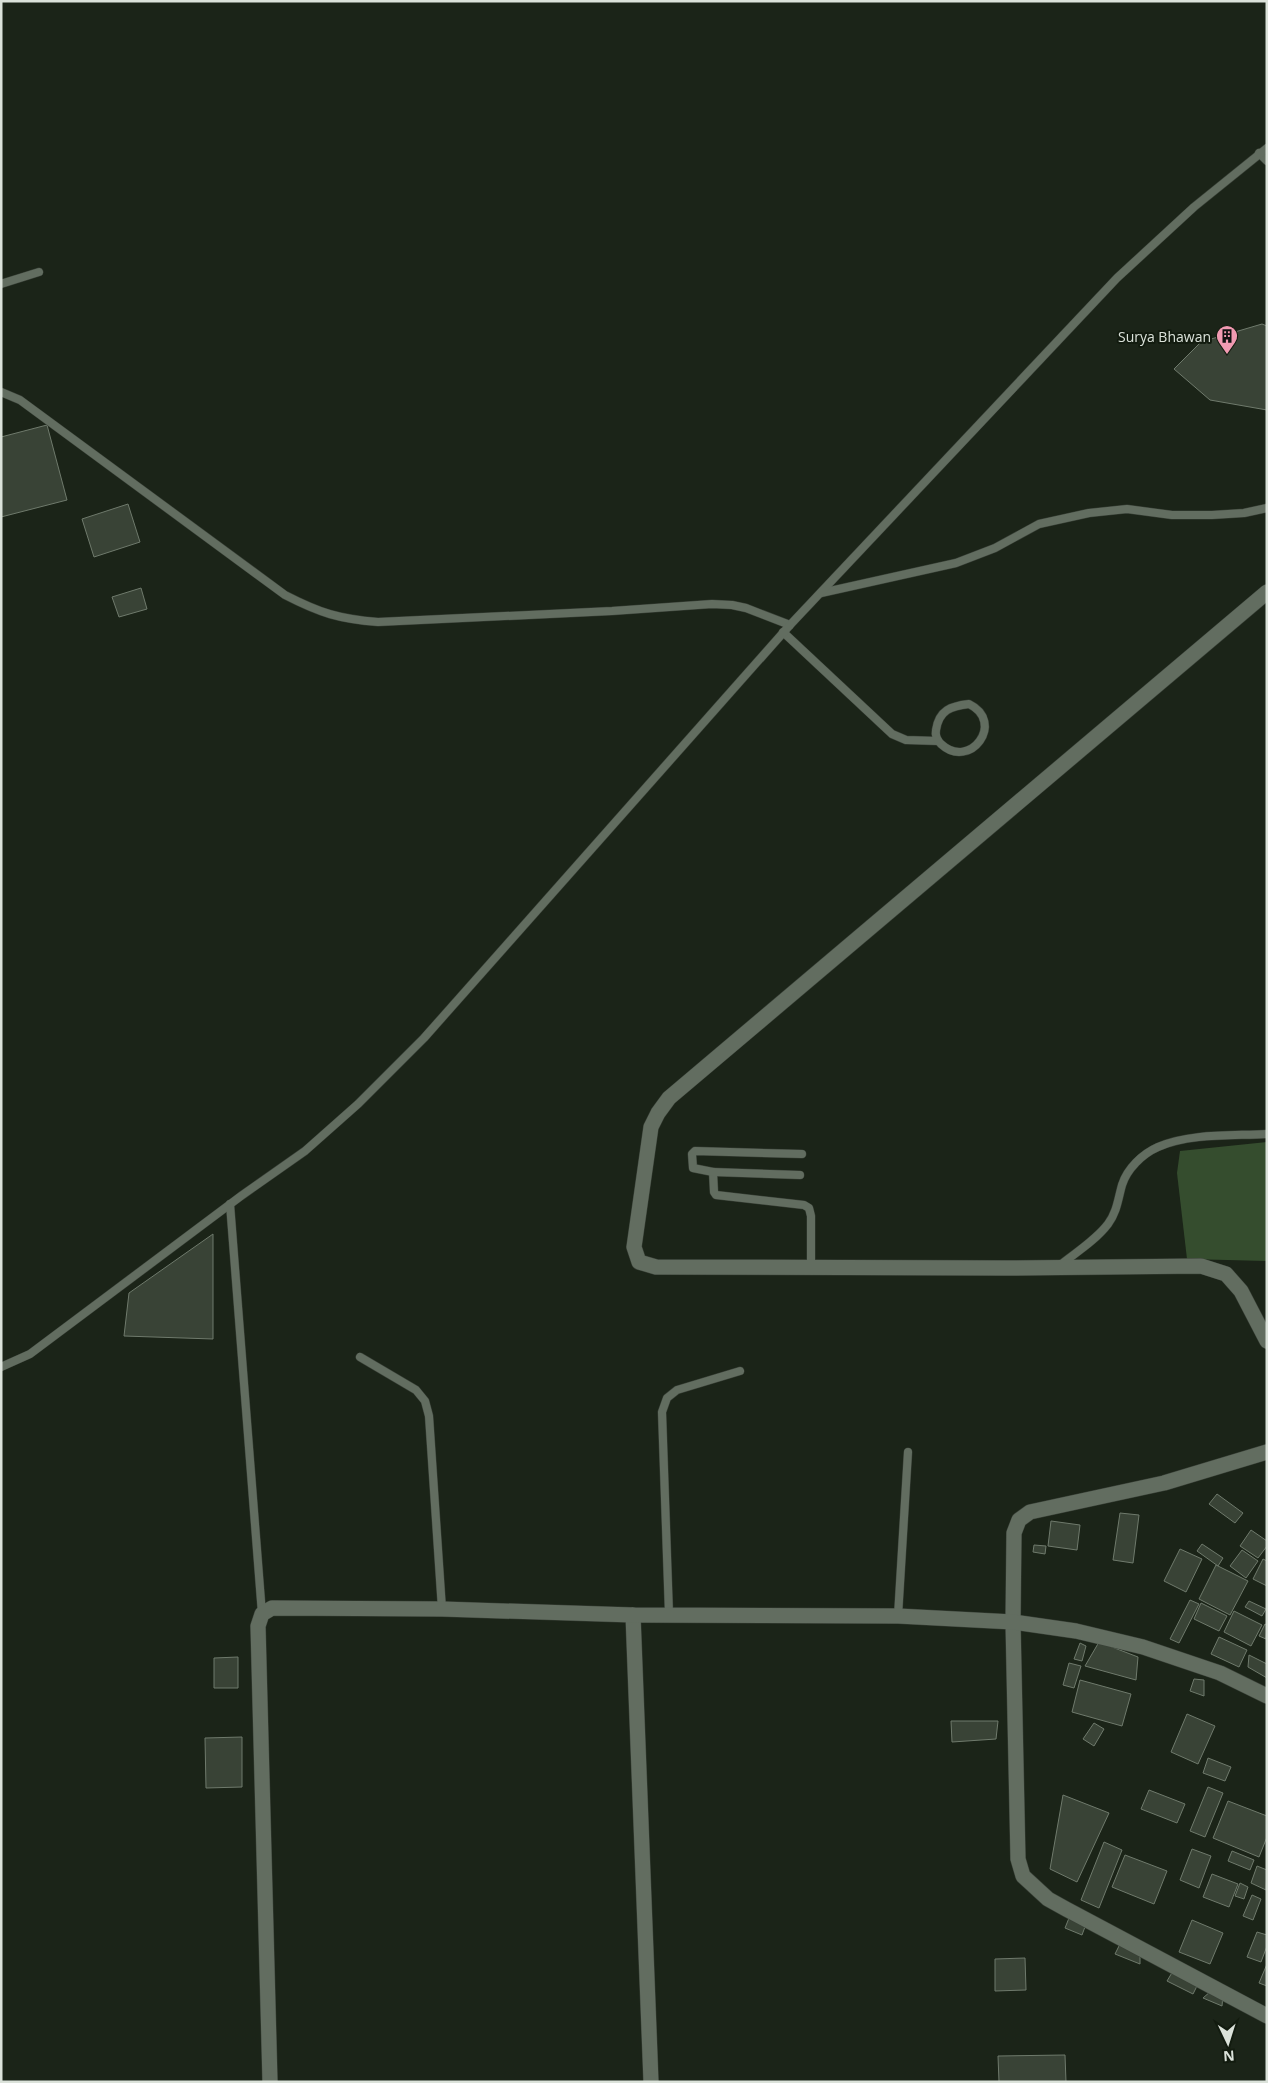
<svg xmlns="http://www.w3.org/2000/svg" width="1268" height="2083" viewBox="0 0 1268 2083" font-family="'Open Sans',sans-serif">
	<rect width="100%" height="100%" fill="#1b2418"/>
	<polygon fill="#354d2e" points="1267,1142 1267,1261 1187,1259 1177,1173 1180,1151"/>
	<g fill="#394336" stroke="#6f7a6c">
		<polygon points="1262,324 1267,326 1267,410 1210,400 1174,369 1201,342"/>
		<polygon points="47,425 67,500 1,517 1,437"/>
		<polygon points="128,504 140,542 94,557 82,519"/>
		<polygon points="141,588 147,609 119,617 112,597"/>
		<polygon points="213,1234 213,1339 124,1336 129,1293"/>
		<polygon points="1217,1494 1243,1513 1235,1523 1209,1504"/>
		<polygon points="1120,1513 1139,1515 1133,1563 1113,1560"/>
		<polygon points="1051,1521 1080,1525 1077,1550 1048,1546"/>
		<polygon points="1251,1530 1267,1541 1267,1546 1258,1558 1240,1546"/>
		<polygon points="1202,1544 1223,1558 1218,1566 1197,1551"/>
		<polygon points="1034,1545 1046,1546 1045,1554 1033,1552"/>
		<polygon points="1180,1549 1202,1559 1186,1592 1164,1581"/>
		<polygon points="1242,1550 1258,1561 1246,1578 1230,1566"/>
		<polygon points="1263,1559 1267,1561 1267,1586 1253,1579"/>
		<polygon points="1216,1565 1248,1581 1230,1615 1199,1599"/>
		<polygon points="1190,1600 1199,1604 1179,1643 1170,1639"/>
		<polygon points="1249,1601 1266,1609 1262,1616 1245,1607"/>
		<polygon points="1201,1603 1227,1616 1219,1631 1194,1619"/>
		<polygon points="1234,1611 1262,1625 1251,1646 1224,1632"/>
		<polygon points="1265,1624 1267,1625 1266,1639 1259,1636"/>
		<polygon points="1219,1637 1247,1650 1239,1667 1211,1654"/>
		<polygon points="1099,1642 1138,1657 1136,1680 1085,1666"/>
		<polygon points="1080,1643 1086,1646 1082,1661 1074,1659"/>
		<polygon points="1249,1655 1267,1664 1267,1678 1248,1667"/>
		<polygon points="238,1657 238,1688 214,1688 214,1658"/>
		<polygon points="1069,1663 1081,1666 1074,1688 1063,1685"/>
		<polygon points="1194,1679 1204,1680 1204,1696 1190,1691"/>
		<polygon points="1080,1680 1131,1694 1122,1726 1072,1712"/>
		<polygon points="1187,1714 1215,1726 1198,1764 1171,1752"/>
		<polygon points="951,1721 998,1721 996,1739 952,1742"/>
		<polygon points="1094,1723 1104,1729 1094,1746 1083,1739"/>
		<polygon points="242,1737 242,1787 206,1788 205,1738"/>
		<polygon points="1208,1758 1231,1767 1225,1781 1203,1773"/>
		<polygon points="1208,1787 1223,1793 1205,1837 1190,1831"/>
		<polygon points="1149,1790 1185,1804 1177,1823 1141,1809"/>
		<polygon points="1063,1795 1109,1813 1077,1882 1050,1869"/>
		<polygon points="1228,1801 1267,1816 1267,1837 1259,1857 1213,1838"/>
		<polygon points="1104,1842 1122,1850 1099,1908 1081,1900"/>
		<polygon points="1192,1849 1211,1856 1199,1888 1180,1880"/>
		<polygon points="1232,1851 1254,1860 1250,1870 1228,1861"/>
		<polygon points="1125,1855 1167,1871 1154,1904 1112,1887"/>
		<polygon points="1257,1866 1267,1870 1266,1890 1251,1883"/>
		<polygon points="1212,1874 1238,1884 1229,1907 1203,1897"/>
		<polygon points="1240,1883 1248,1887 1244,1899 1235,1896"/>
		<polygon points="1252,1895 1261,1899 1253,1920 1243,1916"/>
		<polygon points="1069,1918 1086,1924 1082,1935 1065,1928"/>
		<polygon points="1192,1920 1223,1933 1210,1964 1179,1952"/>
		<polygon points="1257,1932 1267,1935 1267,1946 1261,1962 1247,1957"/>
		<polygon points="1120,1944 1140,1954 1140,1964 1115,1954"/>
		<polygon points="1025,1958 1026,1990 995,1991 995,1959"/>
		<polygon points="1267,1964 1267,1986 1259,1983"/>
		<polygon points="1173,1971 1198,1984 1193,1994 1167,1981"/>
		<polygon points="1211,1991 1223,1995 1222,2006 1203,1998"/>
		<polygon points="1065,2055 1066,2082 999,2082 998,2056"/>
	</g>
	<g fill="none" stroke-linecap="round" stroke-linejoin="round">
		<g stroke="#394037" stroke-width="9">
			<g id="lane">
				<polyline points="1259,153 1267,161"/>
				<polyline points="1,284 39,272"/>
				<path d="M 1,392 L 20,400 L 285,595 C 320,613 339,619 378,622 L 612,611 L 712,604 L 732,605 L 746,608 L 790,625"/>
				<polyline points="821,593 956,563 995,548 1039,524 1089,513 1127,509 1172,515 1212,515 1244,513 1267,508"/>
				<polyline points="783,632 892,734 906,740 938,741"/>
				<path d="M 969,704 C 1006,722 970,771 941,744 C 937,740 935,735 936,730 C 939,710 951,706 969,704 Z"/>
				<polyline points="802,1154 695,1151 692,1154 693,1168 713,1172 714,1192 716,1195 804,1205 809,1208 811,1216 811,1267"/>
				<polyline points="713,1172 800,1175"/>
				<polyline points="230,1204 262,1614"/>
				<path d="M 1059,1266 C 1075,1253 1095,1241 1108,1224 C 1117,1212 1118,1199 1122,1185 C 1127,1169 1142,1154 1158,1147 C 1190,1133 1232,1136 1267,1134"/>
				<polyline points="360,1357 416,1390 425,1401 429,1416 442,1609"/>
				<polyline points="1,1367 30,1354 241,1196 305,1151 358,1104 424,1038 790,625 1117,278 1194,207 1267,148"/>
				<polyline points="669,1614 662,1412 667,1398 677,1390 740,1371"/>
				<polyline points="898,1616 908,1452"/>
			</g>
		</g>
		<g stroke="#394037" stroke-width="16">
			<g id="street">
				<polyline points="1267,592 669,1098 658,1113 651,1127 634,1247 639,1262 656,1267 1006,1268 1201,1266 1226,1274 1241,1291 1267,1341"/>
				<polyline points="1267,1452 1164,1483 1030,1512 1019,1520 1014,1533 1013,1622 1018,1859 1023,1876 1048,1899 1066,1909 1267,2016"/>
				<polyline points="633,1615 651,2082"/>
				<polyline points="270,2082 258,1626 262,1614 272,1608 442,1609 633,1615 898,1616 1013,1622 1076,1631 1143,1647 1220,1673 1267,1696"/>
			</g>
		</g>
		<use href="#lane" stroke="#626d60" stroke-width="8"/>
		<use href="#street" stroke="#626d60" stroke-width="15"/>
	</g>
	<defs>
		<g id="building-pin" transform="scale(1.125)"><path d="M0 17L-7.5 6A9.5 9.5 0 1 1 7.5 6Z" fill="#f19ab2" stroke="#121b0f"/><path d="M-4-6H4V6H1V3H-1V6H-4ZM-2.5-4.3h1.7v1.8h-1.7ZM.8-4.3h1.7v1.8H.8ZM-2.5-1h1.7V.8h-1.7ZM.8-1h1.7V.8H.8Z" fill="#111"/></g>
	</defs>
	<g fill-rule="evenodd">
		<use href="#building-pin" x="1227" y="336"/>
	</g>
	<g text-anchor="middle" dominant-baseline="central" stroke-width="4" stroke-linejoin="round" paint-order="stroke">
		<g font-size="14" fill="#dbe2da" stroke="#121b0f" text-anchor="end">
			<text x="1211" y="336">Surya Bhawan</text>
		</g>
	</g>
	<rect width="1268" height="2083" fill="none" stroke="#dbe2da" stroke-width="5"/>
	<g transform="translate(1228 2043) rotate(176)" stroke="#121b0f" stroke-width="4" paint-order="stroke">
	<path d="M0-4L9 19L0 12L-9 19Z" fill="#dbe2da"/>
	<text y="-8" font-size="14" font-weight="bold" text-anchor="middle" fill="#dbe2da">N</text>
	</g>
</svg>
